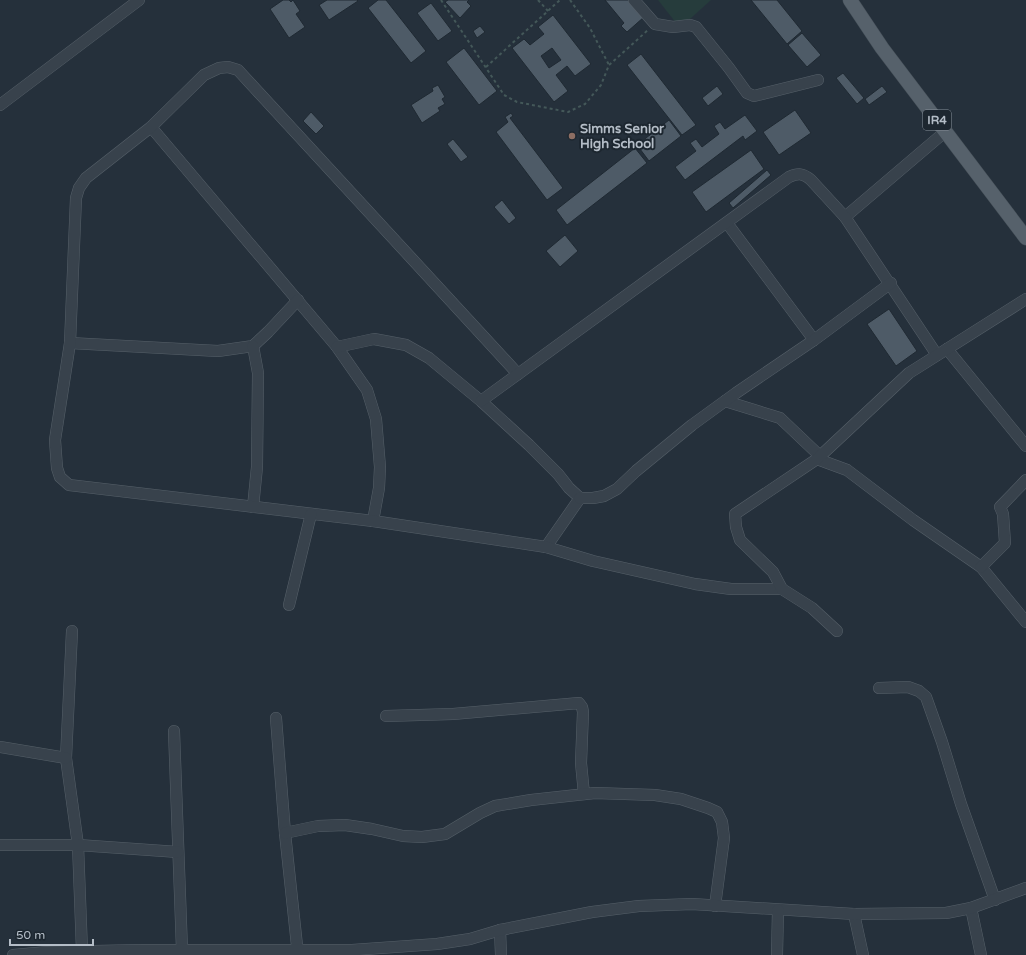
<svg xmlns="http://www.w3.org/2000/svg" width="1026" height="955" viewBox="0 0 1026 955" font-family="'Varela Round',sans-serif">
	<rect width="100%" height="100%" fill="#25303b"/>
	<polygon fill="#263c3c" points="658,0 711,0 680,28"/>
	<g fill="#4e5b67" stroke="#1f2932" fill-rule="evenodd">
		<polygon points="283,0 289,0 291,2 293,0 300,11 296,14 305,27 289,38 270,9"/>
		<polygon points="327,0 357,0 358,1 329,20 319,5"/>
		<polygon points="378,0 386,0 426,51 411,63 368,8"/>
		<polygon points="448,0 469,0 467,2 471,6 460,18 445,2"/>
		<polygon points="605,0 630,0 644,17 627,32 621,26 624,23"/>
		<polygon points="751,0 777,0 802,31 787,44"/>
		<polygon points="431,3 452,31 438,41 417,13"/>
		<path d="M 553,15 L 591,64 L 575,76 L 567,66 L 556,75 L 568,91 L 554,102 L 512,48 L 524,39 L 530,45 L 544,34 L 538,27 ZM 552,48 L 561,60 L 549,68 L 541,56 Z"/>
		<polygon points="480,26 485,32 477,38 473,31"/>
		<polygon points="802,33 821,55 807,67 788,45"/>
		<polygon points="464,48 497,91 479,105 446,62"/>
		<polygon points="641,54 696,125 682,135 627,65"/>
		<polygon points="843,73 864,98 857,104 836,78"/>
		<polygon points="438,85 445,97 442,99 445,104 438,108 440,111 422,123 411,105 433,91 432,88"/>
		<polygon points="717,86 723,94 708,106 702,98"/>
		<polygon points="882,86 887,92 869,105 865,99"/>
		<polygon points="795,110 811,133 779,155 763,132"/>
		<polygon points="311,112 324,126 316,134 303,121"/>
		<polygon points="511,113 513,116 510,118 563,188 547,200 496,132 508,122 505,117"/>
		<polygon points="745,115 757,131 745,140 743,136 685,180 675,167 696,151 690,143 696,139 702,147 719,134 714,126 720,122 725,129"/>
		<polygon points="669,120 681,136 649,161 637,145"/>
		<polygon points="453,139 468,157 461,162 447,144"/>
		<polygon points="635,148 647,163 567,225 556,210"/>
		<polygon points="751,150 764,169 706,212 692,192"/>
		<polygon points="767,170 771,175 733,208 729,203"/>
		<polygon points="502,200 516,218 509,224 494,207"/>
		<polygon points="565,235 578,251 560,267 546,251"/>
		<polygon points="889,309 917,351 896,366 867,324"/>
	</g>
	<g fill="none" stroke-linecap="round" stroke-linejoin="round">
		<g stroke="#566069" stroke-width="12">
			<g id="minor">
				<polyline points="634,0 655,24 673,27 690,25 696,27 729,68 747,93 754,96 818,80"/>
				<polyline points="0,105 139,0"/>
				<polyline points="151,127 337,347 367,390 376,419 380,467 379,488 373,521"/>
				<polyline points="845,217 946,131"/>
				<polyline points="727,223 814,340"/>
				<polyline points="70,343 218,351 253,346 268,332 298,300"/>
				<polyline points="253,346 258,373 257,467 253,507"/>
				<polyline points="337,347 374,339 406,345 429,358 481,401 529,445 558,474 569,488 580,498 546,547"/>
				<polyline points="947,349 1026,446"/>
				<polyline points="518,374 238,70 228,67 219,68 204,75 151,127 86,178 79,188 76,198 70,343 55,440 57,468 60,477 69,485 373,521 546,547 593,561 695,584 731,589 782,589"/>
				<path d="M 481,401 L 789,177 C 798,173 803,173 811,180 L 845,217 L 937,355"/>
				<polyline points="725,401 780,418 820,456"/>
				<polyline points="817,459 847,470 913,520 981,567 1026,622"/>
				<polyline points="580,498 593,498 604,496 617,489 636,471 692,425 736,393 814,340 891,283"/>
				<polyline points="981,567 1005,543 1003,514 1000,507 1026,480"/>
				<polyline points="289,605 311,514"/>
				<polyline points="72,631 66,758 78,845 82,951"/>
				<polyline points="837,631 812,608 782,589 773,572 740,540 736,527 735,514 817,459 909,373 1026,299"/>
				<polyline points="879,688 908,687 919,691 926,697 942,742 961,804 995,900"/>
				<polyline points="386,716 453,714 579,703 582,707 583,712 581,763 584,794"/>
				<polyline points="276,718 285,833 298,955"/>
				<polyline points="174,731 182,950"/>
				<polyline points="0,747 66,758"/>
				<polyline points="285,833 318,826 345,825 372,829 403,836 422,837 445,834 480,813 495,806 531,800 595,793 655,795 681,799 708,808 717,812 722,822 724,838 715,906"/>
				<polyline points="0,845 78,845 178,852"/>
				<polyline points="971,908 981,955"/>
				<polyline points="854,914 863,955"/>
				<polyline points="500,930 501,955"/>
				<polyline points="13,955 47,952 141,950 352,950 437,944 470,939 500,930 592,912 639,906 692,904 854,914 946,913 971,908 1026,888"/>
				<polyline points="777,955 778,910"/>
			</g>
		</g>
		<g stroke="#414b54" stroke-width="15">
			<polyline id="major" points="850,0 882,48 1026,238"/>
		</g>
		<g stroke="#445859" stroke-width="2" stroke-dasharray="3 3" stroke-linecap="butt">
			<polyline points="441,0 504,95 517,102 568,112 585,104 601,85 609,65 648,30"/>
			<polyline points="538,0 548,11"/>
			<polyline points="570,0 590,28 609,65"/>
			<polyline points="486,67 560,0"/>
		</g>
		<use href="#minor" stroke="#38424c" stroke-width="11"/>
		<use href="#major" stroke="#56616b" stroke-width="14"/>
	</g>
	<circle fill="#8d6e63" stroke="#1d2730" stroke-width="1.5" cx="572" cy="136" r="4"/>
	<g text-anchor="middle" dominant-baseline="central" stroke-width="4" stroke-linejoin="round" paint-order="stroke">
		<rect fill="#1d2730" stroke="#87909a" stroke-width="1" x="923" y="110" width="28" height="20" rx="3"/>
		<g font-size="12" font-weight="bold" fill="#b4bdc7">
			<text x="937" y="120">IR4</text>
		</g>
		<g font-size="13" font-weight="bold" fill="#b4bdc7" stroke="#1d2730" text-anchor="start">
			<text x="580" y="129">Simms Senior<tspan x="580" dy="15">High School</tspan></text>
		</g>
	</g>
	<path d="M10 939v6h83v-6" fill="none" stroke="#b4bdc7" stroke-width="2"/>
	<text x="16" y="939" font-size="12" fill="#b4bdc7" stroke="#1d2730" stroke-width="3" paint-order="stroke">50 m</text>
</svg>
